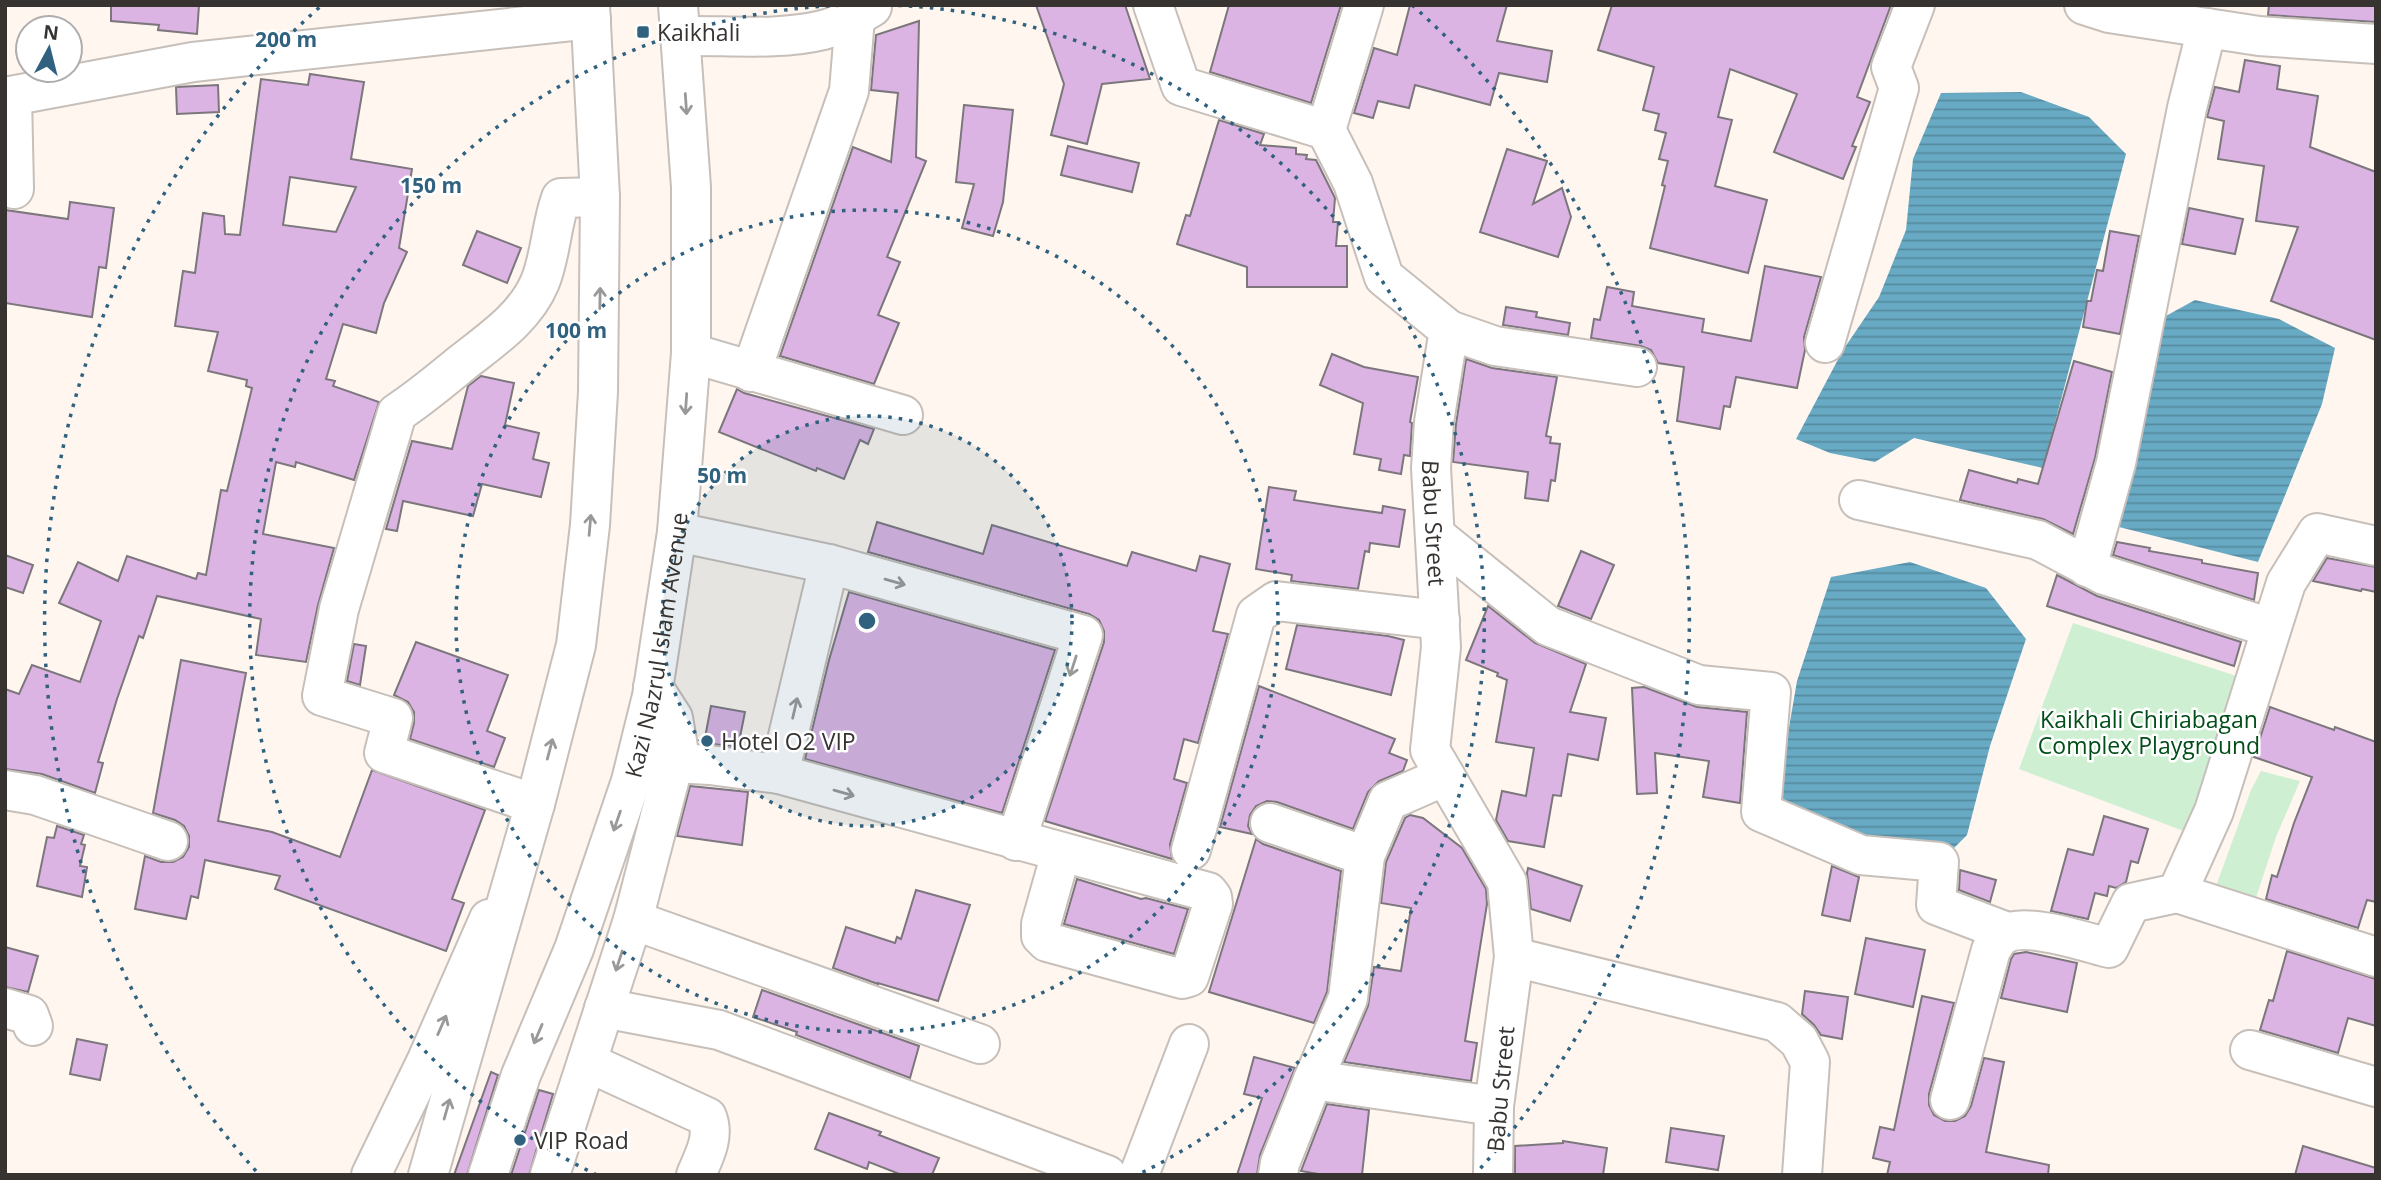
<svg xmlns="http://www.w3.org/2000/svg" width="2381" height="1180" viewBox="0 0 2381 1180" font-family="'Open Sans',sans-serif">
	<defs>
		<pattern id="water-rules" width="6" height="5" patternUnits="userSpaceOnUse" patternTransform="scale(1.75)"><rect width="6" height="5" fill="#68aac4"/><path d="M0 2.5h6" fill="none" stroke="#568ba0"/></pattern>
	</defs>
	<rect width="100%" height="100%" fill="#fff6f0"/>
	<g fill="#cfefd2">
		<polygon points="2073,623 2252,681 2197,836 2019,769"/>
		<polygon points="2261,771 2300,781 2276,837 2252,910 2212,897 2251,790"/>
	</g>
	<g fill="url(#water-rules)">
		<polygon points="2021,92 2089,117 2126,154 2043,468 1914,438 1875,462 1830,453 1796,439 1843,350 1879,297 1906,230 1913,159 1941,93"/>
		<polygon points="2195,300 2279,319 2335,348 2322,404 2258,562 2119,527 2116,504 2164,317"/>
		<polygon points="1910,562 1986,588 2026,639 1990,746 1967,835 1953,849 1870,845 1776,803 1797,681 1831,577"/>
	</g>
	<g fill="#dcb4e3" stroke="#7c767d" stroke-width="2" fill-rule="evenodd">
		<polygon points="111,5 199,5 197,34 158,30 159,25 111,21"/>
		<polygon points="1036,5 1125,5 1150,79 1102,84 1087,144 1051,135 1064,84"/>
		<polygon points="1229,5 1341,5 1311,103 1210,72"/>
		<polygon points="1410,5 1507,5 1497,41 1552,51 1547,82 1499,73 1490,105 1415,85 1409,108 1378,101 1373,118 1354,113 1374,48 1397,55"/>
		<polygon points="1612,5 1891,5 1857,97 1870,102 1852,146 1856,147 1843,179 1774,152 1797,94 1730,69 1718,117 1732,120 1715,186 1767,200 1748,273 1650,248 1665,186 1662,185 1668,161 1659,159 1666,133 1655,130 1659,114 1643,110 1654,67 1598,50"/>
		<polygon points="2269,5 2376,5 2376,22 2268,15"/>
		<polygon points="919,21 916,157 926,161 887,257 900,262 878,315 899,323 874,384 780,356 853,147 891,162 898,93 871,90 876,35"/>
		<polygon points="2245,60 2280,66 2277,89 2318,96 2310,147 2376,172 2376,340 2271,301 2298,227 2256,221 2264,166 2218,159 2224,121 2207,117 2215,87 2239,92"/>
		<path d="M 310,74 L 364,82 L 351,159 L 412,169 L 399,248 L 407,252 L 384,303 L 376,333 L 343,324 L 326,379 L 335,381 L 333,386 L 379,402 L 354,480 L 296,462 L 295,467 L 276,462 L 263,534 L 334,548 L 318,605 L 306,662 L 256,655 L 261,619 L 157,596 L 143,638 L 139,636 L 117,699 L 98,762 L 103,763 L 95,793 L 42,774 L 5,769 L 5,689 L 19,694 L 32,665 L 80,682 L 101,621 L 59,603 L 78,562 L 118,581 L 127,556 L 196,579 L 198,573 L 206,575 L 221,490 L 227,491 L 252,388 L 246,386 L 247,380 L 208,371 L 218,332 L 175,326 L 183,271 L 195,273 L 203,213 L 224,216 L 225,234 L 240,235 L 261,79 L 308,85 ZM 290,177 L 356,187 L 336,232 L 283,225 Z"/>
		<polygon points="218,85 219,112 177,114 176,87"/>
		<polygon points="964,105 1013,110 1003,202 993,236 962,228 974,184 956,182"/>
		<polygon points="1219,120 1264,134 1260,145 1296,148 1296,154 1307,155 1306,159 1316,160 1335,198 1333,222 1338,222 1336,246 1347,246 1347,287 1247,287 1247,267 1177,244 1186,215 1190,216"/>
		<polygon points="1068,146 1139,163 1132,192 1061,175"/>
		<polygon points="1507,149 1547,161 1533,204 1562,188 1571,217 1558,257 1480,232"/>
		<polygon points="70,202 114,208 106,268 99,267 92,317 5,303 5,210 68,219"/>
		<polygon points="2189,208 2243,219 2235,254 2182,244"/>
		<polygon points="477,231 521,248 507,283 463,265"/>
		<polygon points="2110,231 2139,236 2120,334 2083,327 2087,301 2091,301 2097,270 2103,271"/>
		<polygon points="1765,266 1821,277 1804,337 1805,350 1797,388 1736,377 1730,407 1724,406 1720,429 1677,421 1684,367 1658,363 1651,350 1641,346 1591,338 1594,319 1600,320 1607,287 1634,292 1632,306 1704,319 1702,332 1751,341"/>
		<polygon points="1506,307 1537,312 1536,317 1570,323 1568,335 1503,325"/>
		<polygon points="1332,354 1364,367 1418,377 1410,422 1412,423 1410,456 1404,455 1401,474 1379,470 1381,459 1354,454 1363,403 1320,385"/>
		<polygon points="1466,359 1492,368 1557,377 1546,436 1551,437 1550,443 1560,444 1555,481 1551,480 1548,501 1525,498 1528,472 1453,462 1456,424"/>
		<polygon points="2074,361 2112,372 2095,458 2073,534 2043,519 1960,500 1969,470 2017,483 2018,479 2038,484"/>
		<polygon points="481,376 514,383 505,425 539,433 533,459 549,463 541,497 482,484 473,516 403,501 397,531 386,529 412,441 452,449 468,386"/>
		<polygon points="737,389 744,393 874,429 868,444 860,440 844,479 817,468 816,471 719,432"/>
		<polygon points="1269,487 1296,491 1294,500 1346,508 1382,513 1383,506 1405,510 1399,547 1370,543 1369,552 1365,551 1358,589 1291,581 1292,575 1256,569"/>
		<polygon points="877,522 983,554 992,525 1127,566 1132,552 1196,571 1200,556 1230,564 1213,631 1228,634 1198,743 1184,739 1174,779 1187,783 1170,844 1172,859 1045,821 1104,642 1104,631 1099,620 1089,614 868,552"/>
		<polygon points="2117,542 2150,548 2149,551 2202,560 2202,563 2258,573 2254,600 2113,555"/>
		<polygon points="1581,551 1614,565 1591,619 1558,606"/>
		<polygon points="5,555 33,565 23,593 5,587"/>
		<polygon points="2327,558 2376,567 2376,592 2362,589 2361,591 2313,581"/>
		<polygon points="2057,575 2097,596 2241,642 2234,666 2047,606"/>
		<polygon points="849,592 1055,650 1002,813 805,759 829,660"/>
		<polygon points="1488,606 1535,643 1586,664 1570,712 1606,718 1598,760 1568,754 1561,796 1553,795 1544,847 1508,841 1496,820 1502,791 1526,796 1534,748 1496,742 1507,680 1497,676 1498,673 1466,660"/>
		<polygon points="1297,625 1388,636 1404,640 1391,695 1286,669"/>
		<polygon points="416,642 508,675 487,731 505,738 494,767 410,739 414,723 414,712 408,702 394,695"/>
		<polygon points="354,644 366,646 360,685 347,681"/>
		<polygon points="181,660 246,673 218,821 272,832 340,857 372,770 485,810 452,899 464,903 446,951 275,889 280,876 205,860 198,898 191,896 186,919 135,909 145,856 161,862 173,862 183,857 189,847 189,836 184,826 175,820 153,813"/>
		<polygon points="1259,686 1395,739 1389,753 1407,760 1403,771 1379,781 1368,792 1353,829 1277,802 1267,801 1256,806 1250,815 1248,826 1252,834 1220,827"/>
		<polygon points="1644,687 1697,707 1747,712 1740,803 1703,797 1709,761 1655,753 1657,793 1637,794 1632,688"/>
		<polygon points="711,706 745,712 738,747 704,743"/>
		<polygon points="2270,707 2334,730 2335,727 2376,742 2376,902 2367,900 2358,928 2266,899 2272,875 2277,877 2294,823 2312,777 2254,757"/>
		<polygon points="690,786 748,792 742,845 677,836"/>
		<polygon points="1410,815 1423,818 1462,848 1486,889 1487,904 1465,1041 1477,1043 1471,1081 1344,1062 1368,1006 1374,967 1401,971 1411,908 1381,903 1386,862 1405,818"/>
		<polygon points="2104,816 2148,829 2138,863 2131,861 2126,882 2116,888 2109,886 2107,896 2095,893 2088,919 2051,911 2068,849 2093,855"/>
		<polygon points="57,826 84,835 81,844 85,845 80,866 87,867 82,897 37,886 47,837 54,838"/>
		<polygon points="1256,839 1263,844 1341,871 1327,992 1314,1023 1209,992"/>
		<polygon points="1832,866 1859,877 1850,921 1822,915"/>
		<polygon points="1528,868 1582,886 1570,921 1531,909 1527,873"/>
		<polygon points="1960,870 1996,880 1990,902 1959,890"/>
		<polygon points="1077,879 1141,899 1146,898 1188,909 1174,954 1064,924"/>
		<polygon points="916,890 970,905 938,1001 878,983 878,984 833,968 846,927 895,943 897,937 901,939"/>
		<polygon points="1866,938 1925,950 1913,1007 1855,994"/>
		<polygon points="5,947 38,956 28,992 5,987"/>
		<polygon points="2287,951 2376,979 2376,1026 2348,1018 2338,1053 2260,1030 2269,1000 2273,1001"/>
		<polygon points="2026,952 2077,963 2067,1012 2001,998 2011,959 2014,954"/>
		<polygon points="762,990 919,1046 910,1078 796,1035 797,1032 753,1017"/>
		<polygon points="1805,991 1848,997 1842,1039 1821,1035 1814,1025 1802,1014"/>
		<polygon points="1922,996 1954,1003 1929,1094 1929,1105 1934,1115 1945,1121 1955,1121 1965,1116 1971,1106 1984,1058 2004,1062 1986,1152 2049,1165 2048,1175 1887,1175 1890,1162 1873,1158 1880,1127 1894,1130"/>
		<polygon points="77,1039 107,1045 100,1080 70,1074"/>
		<polygon points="1254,1057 1295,1068 1260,1155 1257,1175 1237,1175 1262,1098 1244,1094"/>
		<polygon points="491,1072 498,1075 467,1175 454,1175"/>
		<polygon points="539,1090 553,1094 529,1175 511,1175"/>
		<polygon points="1327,1104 1369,1110 1362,1175 1324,1175 1301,1171"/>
		<polygon points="829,1113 881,1132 879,1135 939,1158 932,1175 902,1175 869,1162 867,1169 815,1149"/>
		<polygon points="1671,1128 1724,1136 1718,1170 1666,1162"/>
		<polygon points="1563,1141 1607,1148 1603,1175 1515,1175 1515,1146 1563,1143"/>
		<polygon points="2303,1146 2376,1168 2376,1175 2295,1175"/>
	</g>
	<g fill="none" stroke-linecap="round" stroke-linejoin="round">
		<g stroke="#c7bfb9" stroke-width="42">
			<g id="minor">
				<path id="s1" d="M 1153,5 L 1181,86 L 1326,130 L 1353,183 L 1384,277 L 1449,330 L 1434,422 L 1431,468 L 1441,647 L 1430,750 L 1507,882 L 1514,957 L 1494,1106 L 1493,1175"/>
				<polyline points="2084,5 2109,13 2259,36 2376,44"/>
				<path d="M 681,36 C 727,35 778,41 823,30 C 840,26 857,16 872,7"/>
				<polyline points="12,96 14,189"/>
				<polyline points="5,97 193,62 591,19"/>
				<polyline points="1326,130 1364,5"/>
				<polyline points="1449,330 1495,346 1637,367"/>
				<polyline points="1825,343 1899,88 1891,67 1915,5"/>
				<polyline points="691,353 903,415"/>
				<polyline points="751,372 849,91 855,18"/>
				<polyline points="1859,500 2038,540 2104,575 2271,628"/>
				<polyline points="677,532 829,564 1083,635 1016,841"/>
				<polyline points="1435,535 1548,626 1699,685 1771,692 1761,812 1861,855 1939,862 1936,905 2007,932"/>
				<polyline points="2376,546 2317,533 2286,583 2214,811 2177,893 2376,957"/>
				<polyline points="2087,567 2116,463 2187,108 2207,28"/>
				<polyline points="674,763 710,765 779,774 1208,892 1212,897 1213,904 1189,977 1182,979 1047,942 1041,936 1041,924 1061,853"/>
				<polyline points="779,774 829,564"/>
				<polyline points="5,790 35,795 168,841"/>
				<path d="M 535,804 L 384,753 L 393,718 L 322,696 L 339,609 L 397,413 C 420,398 440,381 462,363 C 491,340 525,318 540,282 C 551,255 551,225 561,198 L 600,197"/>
				<polyline points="1270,823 1365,856"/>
				<polyline points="1191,850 1256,615 1276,601 1440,620"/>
				<polyline points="633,920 980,1044"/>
				<polyline points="1514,957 1777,1022 1799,1041 1810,1062 1802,1175"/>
				<polyline points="5,1008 29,1015 33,1026"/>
				<polyline points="604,1008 719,1030 1107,1175"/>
				<polyline points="2250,1050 2376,1087"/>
				<path d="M 587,1062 L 707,1117 C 715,1137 704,1156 696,1175"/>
				<polyline points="1313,1080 1348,998 1365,856 1388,801 1445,776"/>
				<path d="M 1950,1100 L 1991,950 C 1995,944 1998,937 2005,934 C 2026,922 2085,942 2109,948 L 2131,903 L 2177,893"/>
				<polyline points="371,1175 427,1060 489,919"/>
				<polyline points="1139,1175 1189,1044"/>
				<polyline points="1278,1175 1280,1163 1313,1080 1494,1106"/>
			</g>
		</g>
		<g stroke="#c7bfb9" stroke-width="42">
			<g id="major">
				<polyline points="428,1175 535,804 576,645 590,525 598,392 600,197 590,5"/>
				<path id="s2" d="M 488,1175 L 521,1075 L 574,949 L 631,781 L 652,696 L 677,532 L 691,353 L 691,187 L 678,5"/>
				<polyline points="550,1175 633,920 678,747 673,718 653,687"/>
			</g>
		</g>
		<use href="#minor" stroke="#fff" stroke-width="38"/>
		<use href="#major" stroke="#fff" stroke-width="38"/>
	</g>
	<defs><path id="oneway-shaft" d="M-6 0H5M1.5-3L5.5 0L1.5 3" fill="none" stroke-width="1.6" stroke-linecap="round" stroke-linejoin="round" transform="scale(1.75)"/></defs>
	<g stroke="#9a9998">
		<use href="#oneway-shaft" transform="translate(686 104) rotate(86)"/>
		<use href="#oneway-shaft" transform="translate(600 298) rotate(-89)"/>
		<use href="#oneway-shaft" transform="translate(686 404) rotate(94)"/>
		<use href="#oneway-shaft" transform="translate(590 525) rotate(-85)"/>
		<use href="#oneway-shaft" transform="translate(895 582) rotate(16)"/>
		<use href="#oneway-shaft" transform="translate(1073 666) rotate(108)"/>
		<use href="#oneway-shaft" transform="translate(795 708) rotate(-77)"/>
		<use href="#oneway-shaft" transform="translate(550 749) rotate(-75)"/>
		<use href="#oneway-shaft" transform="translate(844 793) rotate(16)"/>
		<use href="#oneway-shaft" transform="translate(617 821) rotate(109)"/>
		<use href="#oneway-shaft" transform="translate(619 961) rotate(108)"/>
		<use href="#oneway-shaft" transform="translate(442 1025) rotate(-66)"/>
		<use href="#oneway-shaft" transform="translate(538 1034) rotate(113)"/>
		<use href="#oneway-shaft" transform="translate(447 1109) rotate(-74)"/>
	</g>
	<circle cx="867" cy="621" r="205" fill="#30617f" fill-opacity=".12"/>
	<g fill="none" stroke="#30617f" stroke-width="3.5" stroke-dasharray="3.5 7">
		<circle cx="867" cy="621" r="205"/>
		<circle cx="867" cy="621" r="411"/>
		<path d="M597 1175A616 616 0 0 1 846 5M888 5A616 616 0 0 1 1137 1175"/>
		<path d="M256 1171A822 822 0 0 1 322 5M1412 5A822 822 0 0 1 1478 1171"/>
	</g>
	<g fill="#30617f" stroke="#fff" stroke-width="2.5">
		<rect x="636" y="25" width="14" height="14" rx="3.5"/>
		<circle cx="707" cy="741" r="7"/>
		<circle cx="520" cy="1140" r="7"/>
	</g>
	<g text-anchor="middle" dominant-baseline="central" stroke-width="5" stroke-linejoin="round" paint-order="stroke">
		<g font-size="23" fill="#363331" stroke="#fff" text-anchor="start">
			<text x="657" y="32">Kaikhali</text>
			<text x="721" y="741">Hotel O2 VIP</text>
			<text x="534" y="1140">VIP Road</text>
		</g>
		<g font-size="23" fill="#363331" stroke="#fff">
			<text stroke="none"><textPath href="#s1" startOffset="674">Babu Street</textPath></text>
			<text stroke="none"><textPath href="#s2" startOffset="558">Kazi Nazrul Islam Avenue</textPath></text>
			<text transform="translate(1500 1089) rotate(-85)">Babu Street</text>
		</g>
		<g font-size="23" fill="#024e19" stroke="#fff">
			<text x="2149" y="719">Kaikhali Chiriabagan<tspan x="2149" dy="26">Complex Playground</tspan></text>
		</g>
	</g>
	<circle cx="867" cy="621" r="10" fill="#30617f" stroke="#fff" stroke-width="3.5"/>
	<g font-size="21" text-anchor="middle" font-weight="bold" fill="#30617f" stroke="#fff" stroke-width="5" stroke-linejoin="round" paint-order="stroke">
		<text x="286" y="47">200 m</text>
		<text x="431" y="193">150 m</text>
		<text x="576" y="338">100 m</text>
		<text x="722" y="483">50 m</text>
	</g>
	<rect width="2381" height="1180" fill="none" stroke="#363331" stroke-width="14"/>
	<g transform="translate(49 49) rotate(7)"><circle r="33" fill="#ffffff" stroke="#afadad" stroke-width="2"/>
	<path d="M0-5L12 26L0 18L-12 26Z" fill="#30617f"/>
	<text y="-10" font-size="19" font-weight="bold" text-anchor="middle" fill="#363331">N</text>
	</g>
</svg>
